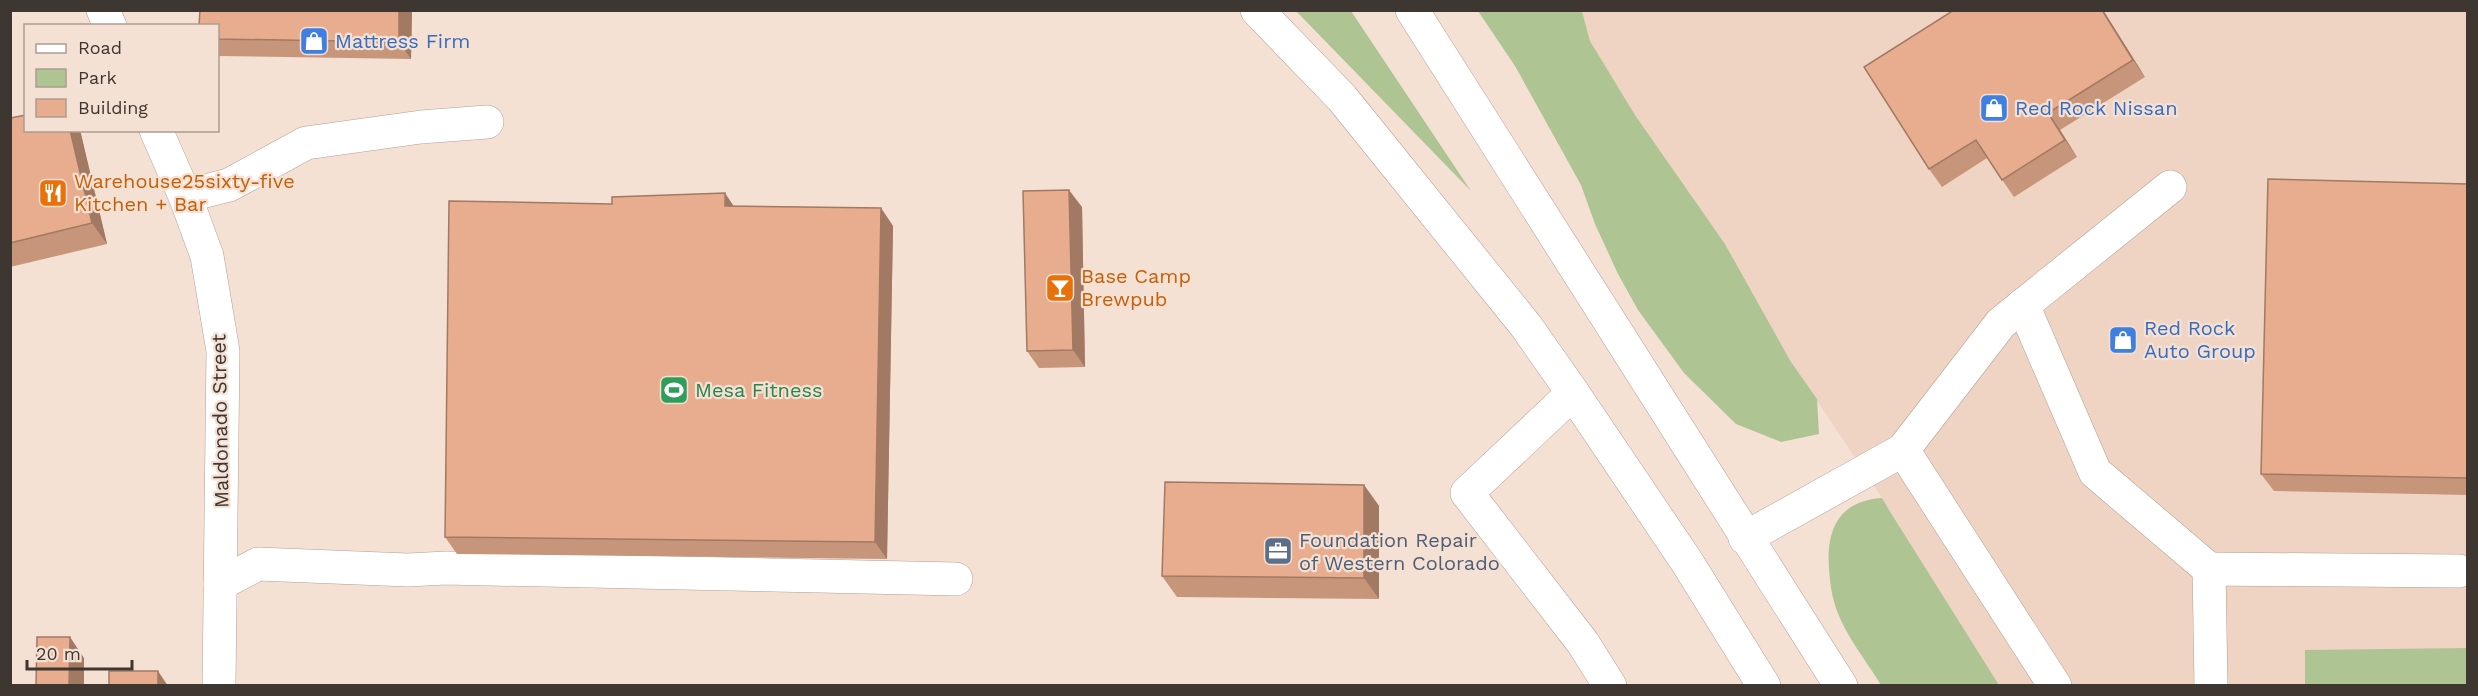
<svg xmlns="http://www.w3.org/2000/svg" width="2478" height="696" viewBox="0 0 2478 696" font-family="'Work Sans',sans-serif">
	<rect width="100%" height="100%" fill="#f5e0d4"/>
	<polygon fill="#efd4c3" points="1582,11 2467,11 2467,685 1999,685 1882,498 1791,362 1725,244 1635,115 1590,41"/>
	<g fill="#afc493">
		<polygon points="1296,11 1351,11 1471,191"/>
		<polygon points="1478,11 1582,11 1590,41 1635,115 1725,244 1791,362 1817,399 1819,434 1781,442 1736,424 1684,373 1638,310 1618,274 1595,224 1581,185 1515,66"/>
		<path d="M 1882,498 L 1891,513 L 1999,685 L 1881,685 C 1866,660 1844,634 1835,605 C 1831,593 1830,581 1829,569 C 1826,529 1839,501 1882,498 Z"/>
		<polygon points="2467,648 2467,685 2305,685 2305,650"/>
	</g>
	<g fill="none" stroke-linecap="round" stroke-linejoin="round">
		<g stroke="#b39f93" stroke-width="34">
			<g id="minor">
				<polyline points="103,10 110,26"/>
				<polyline points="156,130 185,196 207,256 223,351 219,686"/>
				<polyline points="185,196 229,185 306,143 421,127 487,122"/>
				<polyline points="2023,305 2095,472 2209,569"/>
				<polyline points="1573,393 1467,493 1583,643 1610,686"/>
				<polyline points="1903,450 2001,323 2170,187"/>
				<polyline points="1745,538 1903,450 2055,686"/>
				<polyline points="220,584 258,564 408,570 446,568 956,579"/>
				<polyline points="2211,686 2209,569 2459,571"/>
			</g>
		</g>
		<g stroke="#b39f93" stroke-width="34">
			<g id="highway">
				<polyline points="1257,10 1342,98 1526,326 1573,393 1687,562 1764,686"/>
				<polyline points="1412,10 1841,686"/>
			</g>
		</g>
		<use href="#minor" stroke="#fff" stroke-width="33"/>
		<use href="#highway" stroke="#fff" stroke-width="33"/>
	</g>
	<g fill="#c7957a">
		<polygon points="412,10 411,59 218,56 218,26"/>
		<polygon points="1954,10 2103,10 2145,77 2060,130 2077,157 2014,197 1987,158 1942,187 1929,169"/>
		<polygon points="10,118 80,130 107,244 10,267"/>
		<polygon points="2468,184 2468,495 2274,491 2261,474"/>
		<polygon points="612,204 881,208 893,226 887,559 457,554 445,537"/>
		<polygon points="1082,207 1085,367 1039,368 1027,351"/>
		<polygon points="1364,485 1379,506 1379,599 1177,597 1162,576"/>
	</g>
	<g fill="#a27963">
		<polygon points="399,10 412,10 411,59 399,42"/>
		<polygon points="2102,10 2103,10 2145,77 2133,60"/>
		<polygon points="2048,113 2060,130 2077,157 2065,140"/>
		<polygon points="70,130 80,130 107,244 92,223"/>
		<polygon points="1069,190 1082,207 1085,367 1073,350"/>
		<polygon points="725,193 737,211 725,206"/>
		<polygon points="881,208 893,226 887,559 875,542"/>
		<polygon points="1364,485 1379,506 1379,599 1364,578"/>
		<polygon points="70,637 84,658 84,686 69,686"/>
		<polygon points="158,671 168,686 158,686"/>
	</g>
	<g fill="#e7ad8e" stroke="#a27963" stroke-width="1.5">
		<polygon points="200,10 399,10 399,42 218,39 218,26 199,26"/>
		<polygon points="1954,10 2102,10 2133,60 2048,113 2065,140 2002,180 1976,140 1929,169 1864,67"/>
		<polygon points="26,115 26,130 70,130 92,223 10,243 10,118"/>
		<polygon points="2268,179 2468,184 2468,478 2261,474"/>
		<polygon points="1069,190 1073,350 1027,351 1023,191"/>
		<polygon points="725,193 725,206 881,208 875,542 445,537 449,201 612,204 612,197"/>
		<polygon points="1165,482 1364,485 1364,578 1162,576"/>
		<polygon points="37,637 70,637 69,686 36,686"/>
		<rect x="109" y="671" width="49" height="15"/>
	</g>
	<defs>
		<g id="shop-square" transform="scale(1.5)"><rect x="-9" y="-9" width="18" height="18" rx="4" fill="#3f7fe0" stroke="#f5e0d4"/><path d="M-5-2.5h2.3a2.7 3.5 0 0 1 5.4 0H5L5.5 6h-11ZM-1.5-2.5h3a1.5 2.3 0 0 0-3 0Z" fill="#fff"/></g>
		<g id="restaurant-square" transform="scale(1.5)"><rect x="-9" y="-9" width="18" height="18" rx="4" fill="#e8710a" stroke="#f5e0d4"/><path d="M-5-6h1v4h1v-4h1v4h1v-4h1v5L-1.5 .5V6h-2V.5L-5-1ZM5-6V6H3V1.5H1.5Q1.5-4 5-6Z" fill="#fff"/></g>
		<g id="bar-square" transform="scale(1.5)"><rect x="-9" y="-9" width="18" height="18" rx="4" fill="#e8710a" stroke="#f5e0d4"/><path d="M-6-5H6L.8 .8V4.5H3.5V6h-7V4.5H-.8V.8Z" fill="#fff"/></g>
		<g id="stadium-square" transform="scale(1.5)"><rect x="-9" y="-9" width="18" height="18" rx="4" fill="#2e9e5b" stroke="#f5e0d4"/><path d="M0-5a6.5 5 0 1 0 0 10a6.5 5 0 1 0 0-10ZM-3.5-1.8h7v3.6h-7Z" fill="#fff"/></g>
		<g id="office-square" transform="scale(1.5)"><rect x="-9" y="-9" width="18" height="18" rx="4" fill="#5c6f8a" stroke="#f5e0d4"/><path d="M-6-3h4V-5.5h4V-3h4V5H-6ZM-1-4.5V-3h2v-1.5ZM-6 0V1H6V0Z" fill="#fff"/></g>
	</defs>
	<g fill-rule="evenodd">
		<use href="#shop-square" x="314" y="41"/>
		<use href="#shop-square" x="1994" y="108"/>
		<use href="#restaurant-square" x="53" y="193"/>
		<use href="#bar-square" x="1060" y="288"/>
		<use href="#shop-square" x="2123" y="340"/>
		<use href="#stadium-square" x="674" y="390"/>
		<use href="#office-square" x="1278" y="551"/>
	</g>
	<g text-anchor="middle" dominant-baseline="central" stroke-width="4.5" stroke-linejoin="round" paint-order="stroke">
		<g font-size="20" fill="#366cbe" stroke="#f5e0d4" text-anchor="start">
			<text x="335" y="41">Mattress Firm</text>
			<text x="2015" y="108">Red Rock Nissan</text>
			<text x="2144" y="328">Red Rock<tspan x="2144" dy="23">Auto Group</tspan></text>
		</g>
		<g font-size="20" fill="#c56008" stroke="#f5e0d4" text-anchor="start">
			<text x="74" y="181">Warehouse25sixty-five<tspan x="74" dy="23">Kitchen + Bar</tspan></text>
			<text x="1081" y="276">Base Camp<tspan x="1081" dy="23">Brewpub</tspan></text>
		</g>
		<g font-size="20" fill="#27864d" stroke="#f5e0d4" text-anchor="start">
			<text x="695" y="390">Mesa Fitness</text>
		</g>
		<g font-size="20" fill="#3e3631" stroke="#f5e0d4">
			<text transform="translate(220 421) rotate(-91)">Maldonado Street</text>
		</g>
		<g font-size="20" fill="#4e5e75" stroke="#f5e0d4" text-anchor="start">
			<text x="1299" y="540">Foundation Repair<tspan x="1299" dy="23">of Western Colorado</tspan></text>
		</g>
	</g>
	<rect width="2478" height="696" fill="none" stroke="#3e3631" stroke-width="24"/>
	<rect x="24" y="24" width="195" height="108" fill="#f5e0d4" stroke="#ac9c93" stroke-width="1.5"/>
	<rect x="36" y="44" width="30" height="9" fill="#ffffff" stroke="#ac9c93" stroke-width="1.5"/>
	<text x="78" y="54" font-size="18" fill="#3e3631">Road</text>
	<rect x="36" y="69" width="30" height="18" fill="#afc493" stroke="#ac9c93" stroke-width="1.5"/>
	<text x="78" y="84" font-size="18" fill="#3e3631">Park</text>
	<rect x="36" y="99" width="30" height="18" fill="#e7ad8e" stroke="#ac9c93" stroke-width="1.5"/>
	<text x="78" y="114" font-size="18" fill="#3e3631">Building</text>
	<path d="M27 660v9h105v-9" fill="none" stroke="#3e3631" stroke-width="3"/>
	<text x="36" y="660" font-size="18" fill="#3e3631" stroke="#f5e0d4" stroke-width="4.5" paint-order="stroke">20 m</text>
</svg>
